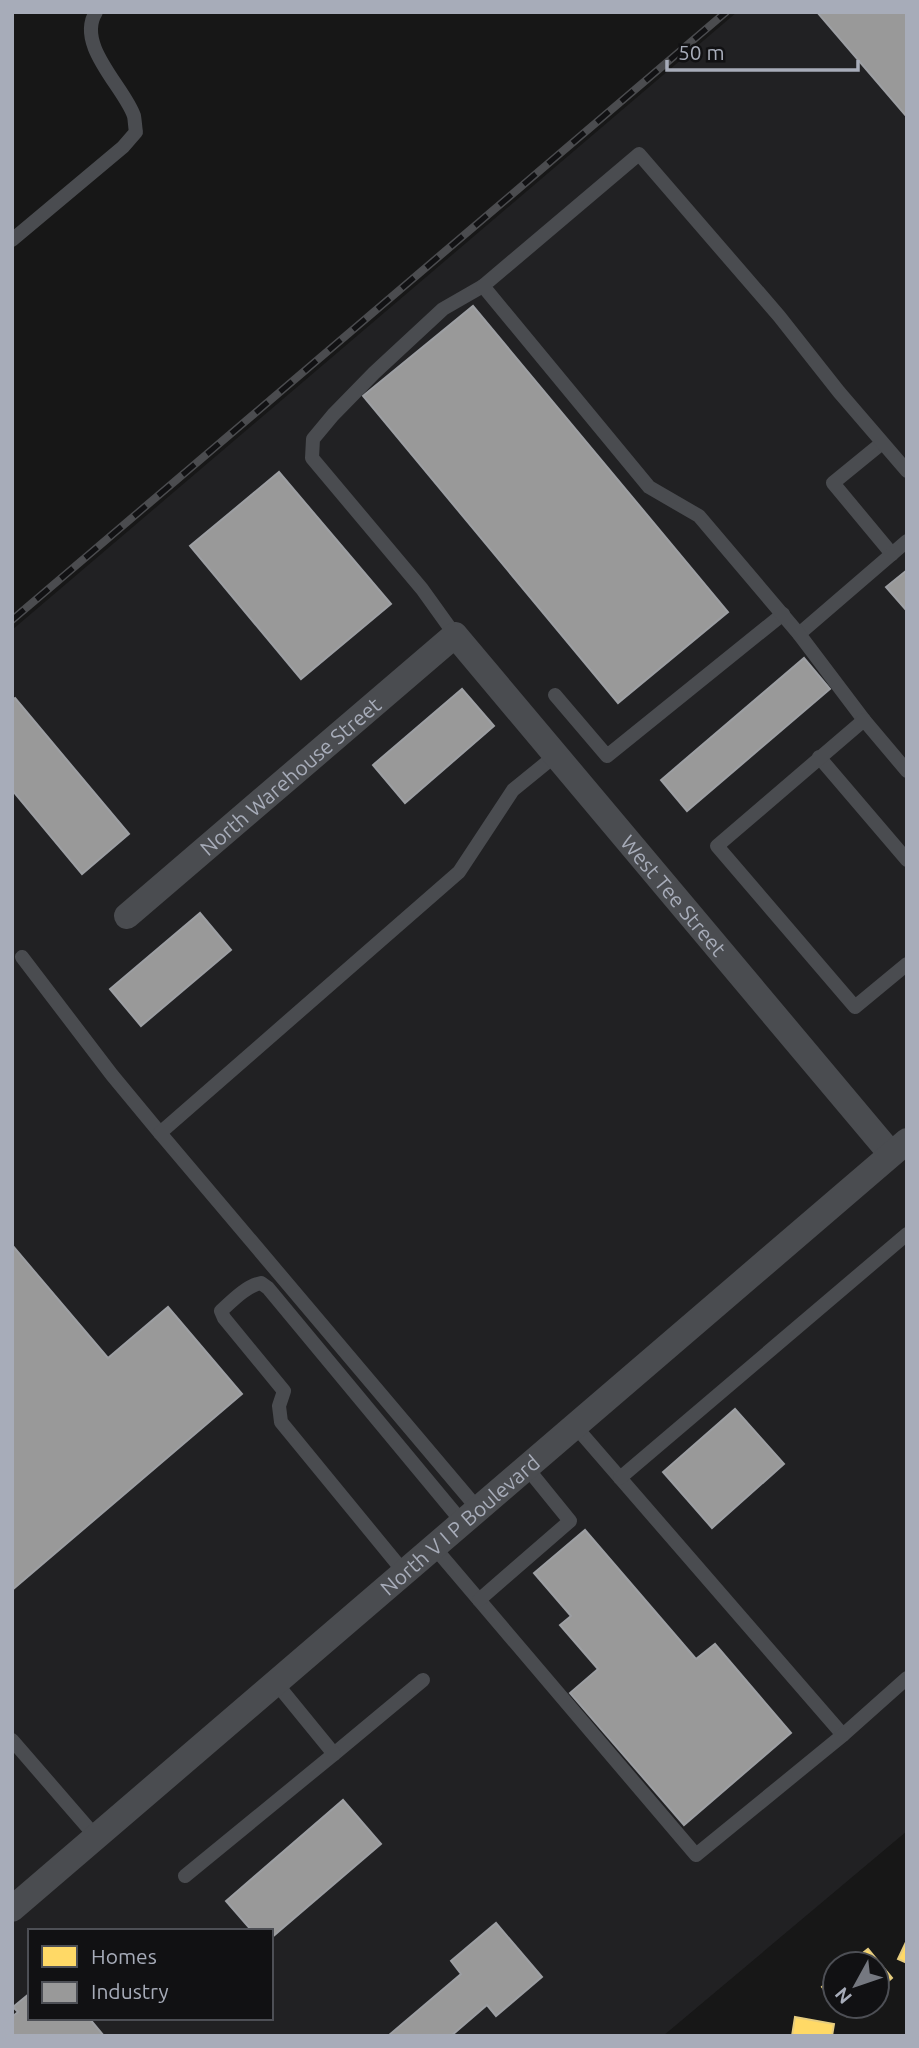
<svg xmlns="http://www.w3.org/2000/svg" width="919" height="2048" viewBox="0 0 919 2048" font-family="Ubuntu,sans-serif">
	<rect width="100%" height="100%" fill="#171717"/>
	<path fill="#212123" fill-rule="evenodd" d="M 737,12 L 907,12 L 907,1831 L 663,2036 L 12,2036 L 12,630 ZM 30,1931 L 271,1931 L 271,2018 L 30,2018 Z"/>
	<g fill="#ffd966" stroke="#e5cc7f" stroke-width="2">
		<polygon points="907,1940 907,1963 898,1959"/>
		<polygon points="868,1949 892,1978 877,1991 877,1964 849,1964"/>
		<polygon points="835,1976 835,2003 822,1987"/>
		<polygon points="838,2006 859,2006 847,2016"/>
		<polygon points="795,2017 834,2024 832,2036 792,2036"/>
	</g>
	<g fill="#999" stroke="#9d9fa3" stroke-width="2">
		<polygon points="817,12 907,12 907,117"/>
		<polygon points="473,306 728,612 618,703 363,396"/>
		<polygon points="279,472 391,604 301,679 190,546"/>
		<polygon points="907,570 907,611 886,587"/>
		<polygon points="804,658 830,689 687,811 661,780"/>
		<polygon points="462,689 494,726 405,803 373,765"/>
		<polygon points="15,698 129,834 82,874 12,790 12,700"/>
		<polygon points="200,913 231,950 141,1026 110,989"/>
		<polygon points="12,1245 108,1358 168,1307 242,1394 12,1590"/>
		<polygon points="735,1409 784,1464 712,1528 663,1472"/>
		<polygon points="585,1530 696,1659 715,1644 791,1733 684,1825 570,1693 598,1669 560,1625 571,1616 534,1573"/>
		<polygon points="343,1800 381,1844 271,1938 271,1931 252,1931 226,1901"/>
		<polygon points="496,1923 542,1977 496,2016 487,2005 451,2036 388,2036 461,1974 451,1961"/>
		<polygon points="30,1993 30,2018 89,2018 104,2036 12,2036 12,2017 18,2012 13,2007"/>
	</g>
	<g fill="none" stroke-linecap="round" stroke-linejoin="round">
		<g stroke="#4a4c50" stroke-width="14">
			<path d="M 12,240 L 123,147 L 136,132 C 135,127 135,121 134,116 C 125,88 75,45 96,12"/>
			<polyline points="882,443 833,483 892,554"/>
			<polyline points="799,634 907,541"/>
			<polyline points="455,635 422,589 312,458 313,439 333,415 374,373 443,309 483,286"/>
			<polyline points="555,695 607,756 783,614"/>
			<polyline points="864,720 799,634 699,516 649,487 483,286 639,154 779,316 839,392 907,471"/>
			<polyline points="819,757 907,860"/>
			<polyline points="907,771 864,720 717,846 855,1007 907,964"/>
			<polyline points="22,957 112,1075 160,1133"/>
			<polyline points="575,1426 843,1735"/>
			<polyline points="620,1478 907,1234"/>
			<polyline points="478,1509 160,1133 459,872 513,790 556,755"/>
			<polyline points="434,1547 696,1855 843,1735 907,1678"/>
			<path d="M 404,1572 L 281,1422 L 279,1406 L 284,1391 L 224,1318 L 221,1311 C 232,1301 246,1286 261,1283 L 268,1288 L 463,1523"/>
			<polyline points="479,1600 570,1521 527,1468"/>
			<polyline points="12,1740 96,1837"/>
			<polyline points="334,1754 423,1680"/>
			<polyline points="185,1876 334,1754 276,1683"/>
		</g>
		<g stroke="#4a4c50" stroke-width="26">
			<path id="s1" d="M 127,916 L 455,635 L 891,1154"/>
			<path id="s2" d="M 12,1909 L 907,1141"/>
		</g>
		<g stroke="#4b4c4f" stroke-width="8">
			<polyline id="rail" points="12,620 726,12"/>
		</g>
		<use href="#rail" stroke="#111113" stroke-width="5" stroke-dasharray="16" stroke-linecap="butt"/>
	</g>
	<g text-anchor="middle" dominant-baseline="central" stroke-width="7" stroke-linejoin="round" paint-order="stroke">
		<g font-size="21" fill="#a7acb9" stroke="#111113">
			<text stroke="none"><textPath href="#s1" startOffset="215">North Warehouse Street</textPath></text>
			<text stroke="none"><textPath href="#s1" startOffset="772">West Tee Street</textPath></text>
			<text stroke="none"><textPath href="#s2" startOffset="590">North V I P Boulevard</textPath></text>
		</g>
	</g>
	<rect width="919" height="2048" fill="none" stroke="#a7acb9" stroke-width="28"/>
	<rect x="28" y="1929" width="245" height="91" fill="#111113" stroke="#4d4f55" stroke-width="2"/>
	<rect x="42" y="1946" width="35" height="21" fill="#ffd966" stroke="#4d4f55" stroke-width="2"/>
	<text x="91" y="1964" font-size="21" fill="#a7acb9">Homes</text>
	<rect x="42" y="1982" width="35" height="21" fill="#999999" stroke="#4d4f55" stroke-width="2"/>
	<text x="91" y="1999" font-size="21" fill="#a7acb9">Industry</text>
	<g transform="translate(856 1985) rotate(230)"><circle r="33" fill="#111113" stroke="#4d4f55" stroke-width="2"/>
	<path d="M0-5L12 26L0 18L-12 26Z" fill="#757880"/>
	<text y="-10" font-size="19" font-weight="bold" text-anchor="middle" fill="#a7acb9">N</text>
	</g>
	<path d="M667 60v10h191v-10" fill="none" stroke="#a7acb9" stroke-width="3.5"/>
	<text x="678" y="60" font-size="21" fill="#a7acb9" stroke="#111113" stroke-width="5" paint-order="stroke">50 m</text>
</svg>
